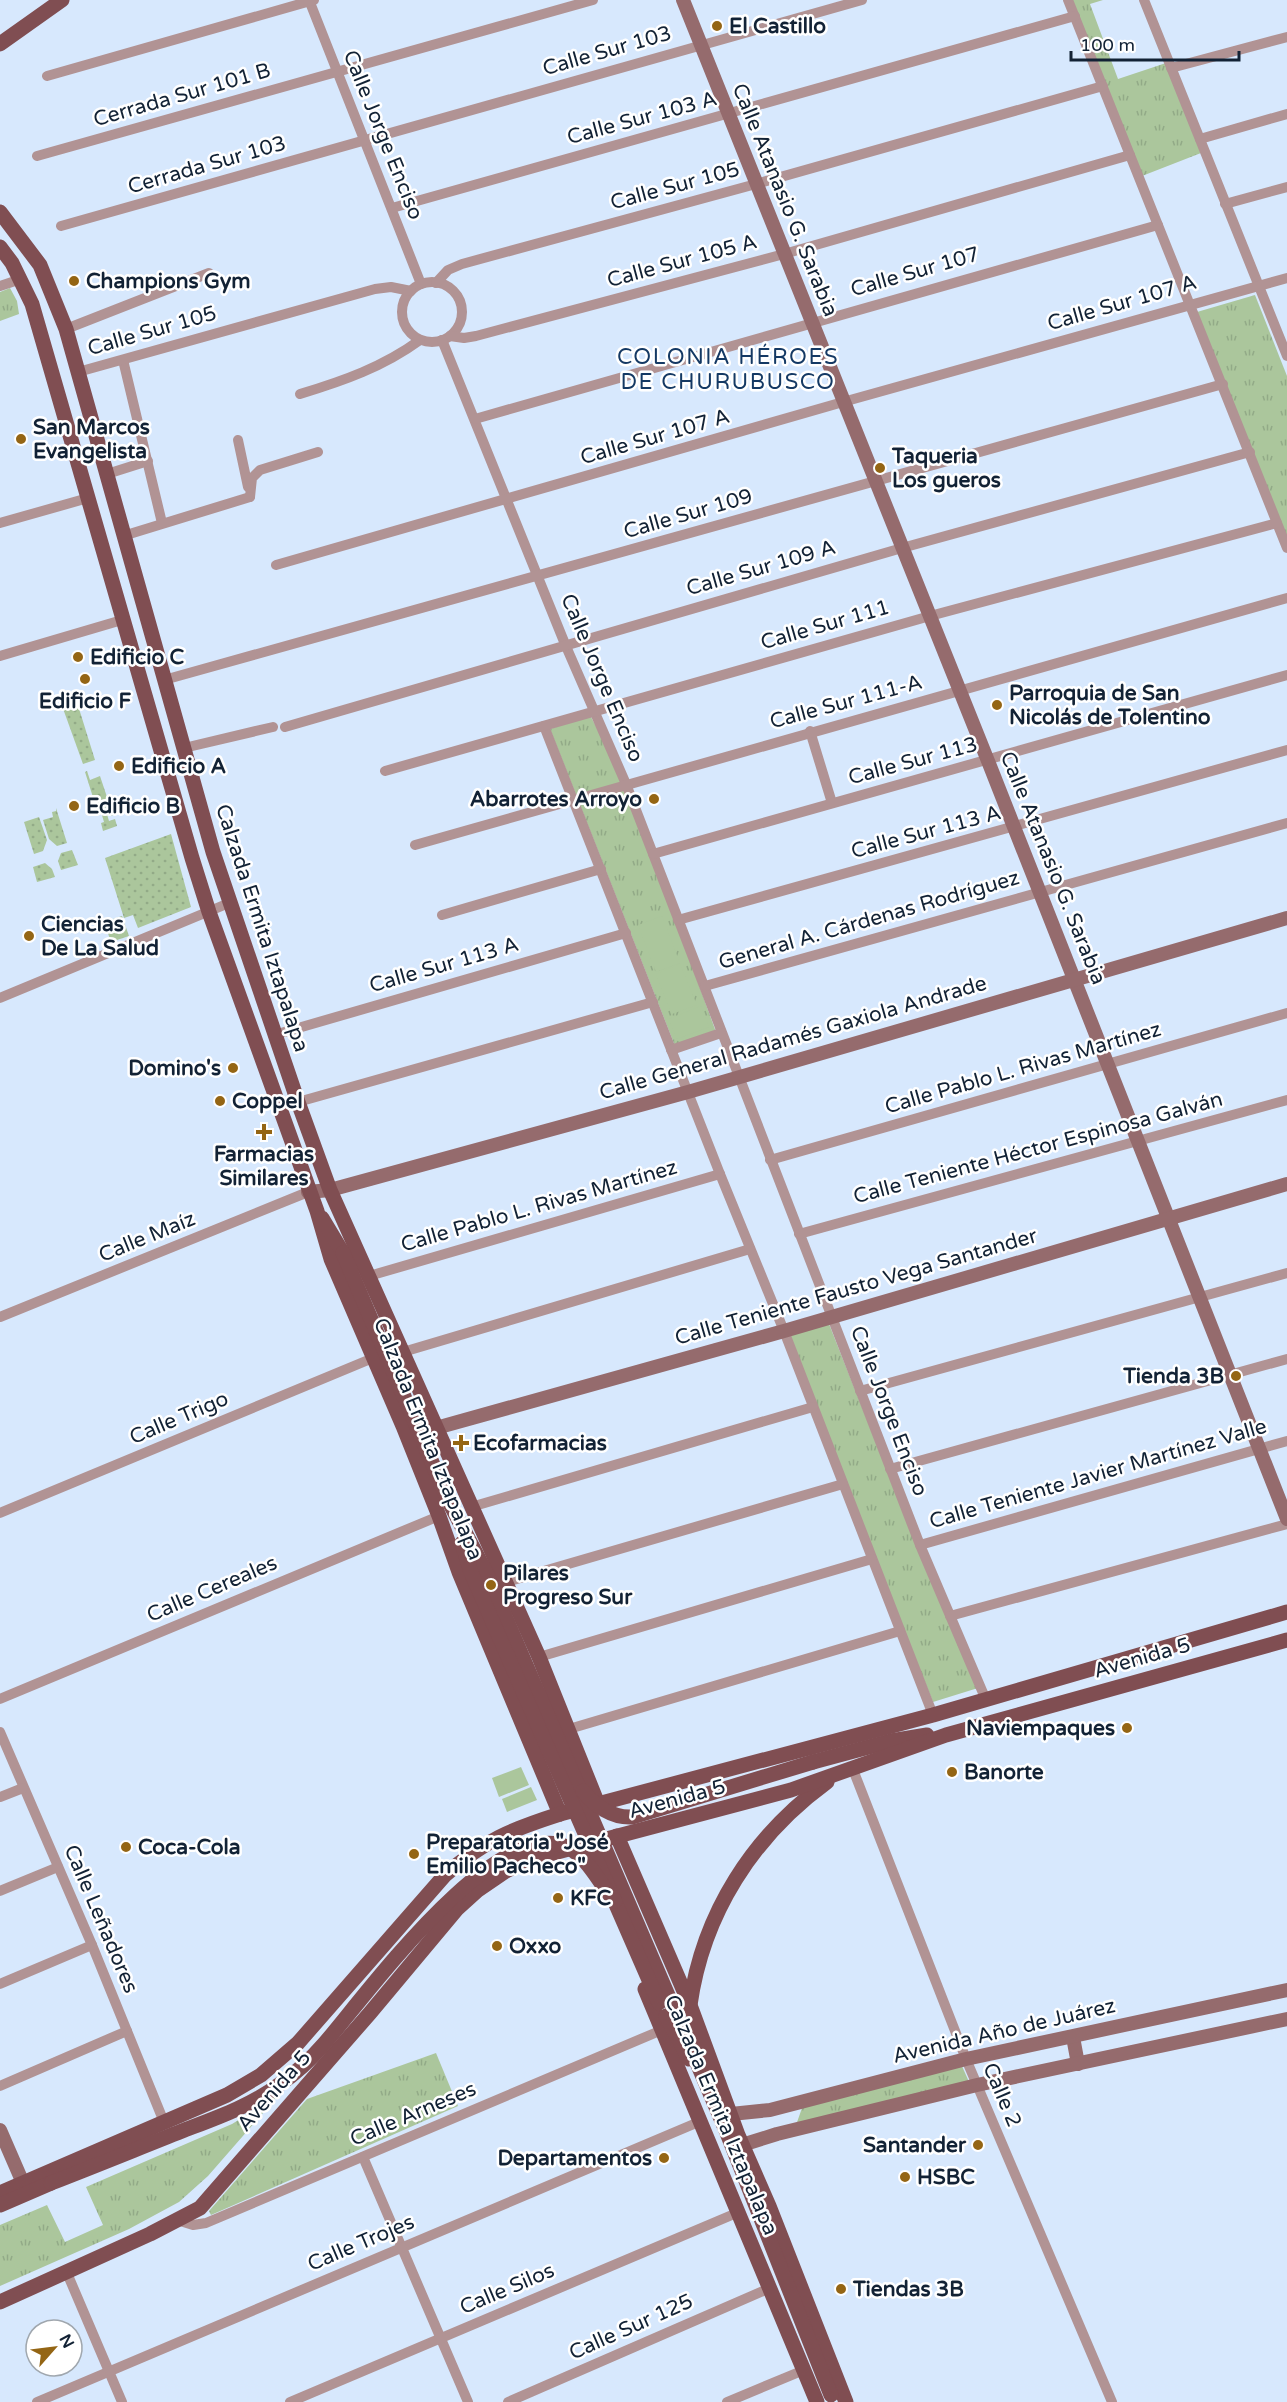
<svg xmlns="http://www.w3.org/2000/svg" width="1287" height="2402" viewBox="0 0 1287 2402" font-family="'Varela Round',sans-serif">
	<defs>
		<pattern id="grass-dots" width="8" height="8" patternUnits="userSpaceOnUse" patternTransform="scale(1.5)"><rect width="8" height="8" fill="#abc69c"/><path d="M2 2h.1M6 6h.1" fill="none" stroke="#92aa87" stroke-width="1.8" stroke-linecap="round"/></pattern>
		<pattern id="park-tufts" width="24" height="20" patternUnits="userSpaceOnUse" patternTransform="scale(1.5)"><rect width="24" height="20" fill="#abc69c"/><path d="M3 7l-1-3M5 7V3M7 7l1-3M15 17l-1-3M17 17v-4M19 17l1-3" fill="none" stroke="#92aa87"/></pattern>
	</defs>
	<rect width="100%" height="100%" fill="#d7e8fd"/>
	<g fill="url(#grass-dots)">
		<polygon points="76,699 95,760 83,764 61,703"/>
		<polygon points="87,771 90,780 100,776 113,815 111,816 108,807 97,810 85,772"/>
		<polygon points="56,808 67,843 57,846 49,839 43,820 53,817 52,812 56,811"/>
		<polygon points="106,811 109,821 115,819 117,826 103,831 101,823 104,822 101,812"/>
		<polygon points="39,817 47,840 43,851 34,854 24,822"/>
		<polygon points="171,834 191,907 138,928 133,915 124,918 105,858"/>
		<polygon points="72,850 78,865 61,870 58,861 61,853"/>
		<polygon points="45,863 52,869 55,877 37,882 33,867"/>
		<polygon points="122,916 129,936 111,942 104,922"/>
	</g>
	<g fill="url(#park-tufts)">
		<polygon points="1072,0 1103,0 1090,4 1118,79 1166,63 1201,153 1142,176"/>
		<polygon points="10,288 17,301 19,314 0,321 0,292"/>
		<polygon points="1255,295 1287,376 1287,538 1197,312"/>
		<polygon points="590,715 626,784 716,1032 675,1046 550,729"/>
		<polygon points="829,1324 915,1541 978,1688 933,1702 786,1337"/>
		<polygon points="436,2053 458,2106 211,2215 209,2211 307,2099"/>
		<polygon points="961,2064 970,2084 795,2128 802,2108"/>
		<polygon points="291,2081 208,2176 179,2202 129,2229 0,2286 0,2225 47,2205 65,2242 103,2225 86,2187 232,2124 258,2108"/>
	</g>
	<g fill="#abc69c">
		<polygon points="662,916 680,963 656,972 638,925"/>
		<polygon points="680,964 697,1005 672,1014 656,974"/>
		<polygon points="701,1006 709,1027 677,1039 669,1019"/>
		<polygon points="521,1767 529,1785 499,1797 492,1778"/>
		<polygon points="531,1787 537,1800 507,1812 502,1799"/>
	</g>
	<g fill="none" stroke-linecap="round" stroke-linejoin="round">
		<g stroke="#b19394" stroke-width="10">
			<polyline points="309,0 421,284"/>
			<polyline points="1068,0 1287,548"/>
			<polyline points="1144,0 1287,356"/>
			<polyline points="1171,68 1287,37"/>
			<polyline points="47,76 314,0"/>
			<polyline points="1200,139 1287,114"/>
			<polyline points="37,156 593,0"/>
			<polyline points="1225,204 1287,187"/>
			<polyline points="392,208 1075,16"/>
			<polyline points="61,226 862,0"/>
			<circle cx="432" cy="312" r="30"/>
			<polyline points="436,283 448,270 462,264 756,184 1103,86"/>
			<polyline points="0,286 21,279"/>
			<polyline points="66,329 209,273"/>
			<polyline points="450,336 464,338 476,336 784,254 1130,155"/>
			<polyline points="442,340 565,644 626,784 920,1545 986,1700"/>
			<polyline points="123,360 162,523"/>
			<polyline points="78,372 375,289 391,287 411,291"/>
			<path d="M 300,394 C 343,381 383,367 420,340"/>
			<polyline points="475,419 1158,225"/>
			<polyline points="238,440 248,487"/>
			<polyline points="107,474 148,461"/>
			<polyline points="250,497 252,478 260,470 318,452"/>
			<polyline points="0,523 88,498"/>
			<polyline points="123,536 250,497"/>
			<polyline points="276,565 843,402 1287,278"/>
			<polyline points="0,656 122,620"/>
			<path d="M 164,680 C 518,583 870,482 1223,384"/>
			<polyline points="544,726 720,1174 784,1331 933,1715"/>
			<polyline points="285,727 902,548 1250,452"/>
			<polyline points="810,731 832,803"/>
			<polyline points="184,748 273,727"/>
			<polyline points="385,771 930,616 1277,523"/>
			<polyline points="415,845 1287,598"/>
			<polyline points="653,854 1287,675"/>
			<polyline points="442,915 601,869"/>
			<polyline points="678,920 1287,750"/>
			<polyline points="705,986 1287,823"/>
			<polyline points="0,998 229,903"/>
			<polyline points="274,1035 626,933"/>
			<polyline points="671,1050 721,1033"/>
			<polyline points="298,1102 653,1002"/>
			<polyline points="770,1160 1287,1013"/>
			<polyline points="799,1234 1287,1100"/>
			<polyline points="369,1276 720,1174"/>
			<polyline points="0,1317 308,1192"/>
			<polyline points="403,1352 750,1249"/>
			<polyline points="860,1391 1287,1273"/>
			<polyline points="890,1469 1287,1359"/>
			<polyline points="471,1507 813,1407"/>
			<polyline points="0,1513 373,1358"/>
			<polyline points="920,1545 1287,1441"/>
			<polyline points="506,1582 843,1484"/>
			<polyline points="950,1616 1287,1524"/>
			<polyline points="539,1657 872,1559"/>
			<polyline points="0,1699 439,1516"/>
			<polyline points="569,1729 900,1631"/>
			<polyline points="0,1732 92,1945 164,2122"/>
			<polyline points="852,1767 966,2059 1112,2402"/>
			<polyline points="0,1797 23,1788"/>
			<polyline points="0,1891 58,1867"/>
			<polyline points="0,1984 92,1945"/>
			<polyline points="0,2086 127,2031"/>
			<polyline points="363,2157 468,2402"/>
			<polyline points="177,2220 193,2225 206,2223 662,2030"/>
			<polyline points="67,2273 122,2402"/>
			<polyline points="37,2402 701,2121"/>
			<polyline points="290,2402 739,2212"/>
			<polyline points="508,2402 770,2288"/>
			<polyline points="727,2402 804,2370"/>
		</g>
		<g stroke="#956b6d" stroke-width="14">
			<polyline points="683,0 988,761 1287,1519"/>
			<polyline points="308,1192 330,1190 688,1092 1287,918"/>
			<polyline points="436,1428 784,1331 1287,1184"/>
			<polyline points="1073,2037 1078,2064"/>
			<polyline points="731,2114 770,2110 966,2059 1287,1990"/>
			<polyline points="0,2130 23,2183"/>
			<polyline points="742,2145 777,2134 977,2085 1287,2019"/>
		</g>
		<g stroke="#804e52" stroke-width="15">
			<polyline points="0,44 62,0"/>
			<polyline points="0,212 40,265 66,329 213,852 298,1102 330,1190 539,1657 598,1804"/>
			<polyline points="0,247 12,263 32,304 192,858 209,912 317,1211 331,1259 403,1426 439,1516 459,1572 560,1814"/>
			<polyline points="322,1218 343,1253"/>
			<polyline points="813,1762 891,1741 927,1735"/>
			<polyline points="617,1836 690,2005 738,2135 769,2206 846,2402"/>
			<polyline points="645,1989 817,2402"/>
			<path d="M 690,2005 C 703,1913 753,1836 827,1782"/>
			<polyline points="666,2016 689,2059"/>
			<path d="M 0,2193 L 227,2095 L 261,2075 L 298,2043 L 445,1875 C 485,1840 510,1830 560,1814 L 933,1715 L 1287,1612"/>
			<polyline points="0,2205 51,2183"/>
			<polyline points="0,2302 150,2234 200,2208 370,2013 457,1909 478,1890 506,1871 531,1859 791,1790 946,1735 1287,1640"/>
		</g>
		<g stroke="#804e52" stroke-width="15">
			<polyline points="343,1253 448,1500 487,1574 725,2128 831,2395"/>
			<polyline points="462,1543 471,1572 659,2003"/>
			<path d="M 583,1791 C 595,1806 612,1818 632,1817 L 813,1762"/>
			<path d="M 51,2183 C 95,2166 139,2148 182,2131 C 216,2118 251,2106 280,2084 C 296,2073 311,2059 324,2044 C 365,1997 495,1815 567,1847 C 588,1857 600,1885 615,1901"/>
		</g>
	</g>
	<g fill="#946514" stroke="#fff" stroke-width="2">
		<circle cx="717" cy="26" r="6"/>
		<circle cx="74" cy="281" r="6"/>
		<circle cx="21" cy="439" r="6"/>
		<circle cx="880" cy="468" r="6"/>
		<circle cx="78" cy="657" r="6"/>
		<circle cx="85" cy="679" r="6"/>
		<circle cx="997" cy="705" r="6"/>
		<circle cx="119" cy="766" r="6"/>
		<circle cx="654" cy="799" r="6"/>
		<circle cx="74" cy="806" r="6"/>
		<circle cx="29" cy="936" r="6"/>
		<circle cx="233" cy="1068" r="6"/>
		<circle cx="220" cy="1101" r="6"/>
		<path d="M261 1123h6v6h6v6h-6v6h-6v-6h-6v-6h6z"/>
		<circle cx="1236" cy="1376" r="6"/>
		<path d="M458 1434h6v6h6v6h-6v6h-6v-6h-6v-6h6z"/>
		<circle cx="491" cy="1585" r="6"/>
		<circle cx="1127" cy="1728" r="6"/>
		<circle cx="952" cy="1772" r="6"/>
		<circle cx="126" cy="1847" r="6"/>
		<circle cx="414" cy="1854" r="6"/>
		<circle cx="558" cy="1898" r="6"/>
		<circle cx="497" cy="1946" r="6"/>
		<circle cx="978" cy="2145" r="6"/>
		<circle cx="664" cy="2158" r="6"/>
		<circle cx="905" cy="2177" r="6"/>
		<circle cx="841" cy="2289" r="6"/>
	</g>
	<g text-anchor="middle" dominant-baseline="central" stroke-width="5" stroke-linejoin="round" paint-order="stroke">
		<g font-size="21" font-weight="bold" fill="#122235" stroke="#fff" text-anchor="start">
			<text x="729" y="26">El Castillo</text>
			<text x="86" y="281">Champions Gym</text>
			<text x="33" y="427">San Marcos<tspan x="33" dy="24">Evangelista</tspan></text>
			<text x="892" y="456">Taqueria<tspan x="892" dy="24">Los gueros</tspan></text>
			<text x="90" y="657">Edificio C</text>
			<text x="1009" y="693">Parroquia de San<tspan x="1009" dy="24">Nicolás de Tolentino</tspan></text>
			<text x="85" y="701" text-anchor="middle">Edificio F</text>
			<text x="131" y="766">Edificio A</text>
			<text x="642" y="799" text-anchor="end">Abarrotes Arroyo</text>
			<text x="86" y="806">Edificio B</text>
			<text x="41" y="924">Ciencias<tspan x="41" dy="24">De La Salud</tspan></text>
			<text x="221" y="1068" text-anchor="end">Domino's</text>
			<text x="232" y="1101">Coppel</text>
			<text x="264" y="1154" text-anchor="middle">Farmacias<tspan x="264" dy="24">Similares</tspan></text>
			<text x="1224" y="1376" text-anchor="end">Tienda 3B</text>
			<text x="473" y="1443">Ecofarmacias</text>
			<text x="503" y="1573">Pilares<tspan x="503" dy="24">Progreso Sur</tspan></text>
			<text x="1115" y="1728" text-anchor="end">Naviempaques</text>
			<text x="964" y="1772">Banorte</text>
			<text x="426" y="1842">Preparatoria "José<tspan x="426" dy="24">Emilio Pacheco"</tspan></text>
			<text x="138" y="1847">Coca-Cola</text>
			<text x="570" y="1898">KFC</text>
			<text x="509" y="1946">Oxxo</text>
			<text x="966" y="2145" text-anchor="end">Santander</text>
			<text x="652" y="2158" text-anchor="end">Departamentos</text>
			<text x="917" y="2177">HSBC</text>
			<text x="853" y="2289">Tiendas 3B</text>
		</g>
		<g font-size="21" fill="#122235" stroke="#fff">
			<text transform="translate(607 51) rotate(-16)">Calle Sur 103</text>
			<text transform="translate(182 95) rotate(-16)">Cerrada Sur 101 B</text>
			<text transform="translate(642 118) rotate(-15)">Calle Sur 103 A</text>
			<text transform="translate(383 135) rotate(68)">Calle Jorge Enciso</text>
			<text transform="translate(207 165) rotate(-16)">Cerrada Sur 103</text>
			<text transform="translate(675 186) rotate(-15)">Calle Sur 105</text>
			<text transform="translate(785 200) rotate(68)">Calle Atanasio G. Sarabia</text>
			<text transform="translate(682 261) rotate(-15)">Calle Sur 105 A</text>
			<text transform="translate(915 272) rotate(-16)">Calle Sur 107</text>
			<text transform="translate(1122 303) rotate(-16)">Calle Sur 107 A</text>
			<text transform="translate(152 331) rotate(-16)">Calle Sur 105</text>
			<text transform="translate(655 437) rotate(-16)">Calle Sur 107 A</text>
			<text transform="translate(688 514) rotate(-16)">Calle Sur 109</text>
			<text transform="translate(761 568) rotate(-16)">Calle Sur 109 A</text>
			<text transform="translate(825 625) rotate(-16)">Calle Sur 111</text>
			<text transform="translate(602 678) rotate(67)">Calle Jorge Enciso</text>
			<text transform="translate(846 702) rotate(-15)">Calle Sur 111-A</text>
			<text transform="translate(913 761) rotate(-15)">Calle Sur 113</text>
			<text transform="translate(926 832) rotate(-15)">Calle Sur 113 A</text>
			<text transform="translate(1053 868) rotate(68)">Calle Atanasio G. Sarabia</text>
			<text transform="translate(869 920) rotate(-16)">General A. Cárdenas Rodríguez</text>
			<text transform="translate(262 928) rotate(72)">Calzada Ermita Iztapalapa</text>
			<text transform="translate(444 965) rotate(-16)">Calle Sur 113 A</text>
			<text transform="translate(793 1038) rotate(-16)">Calle General Radamés Gaxiola Andrade</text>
			<text transform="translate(1023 1068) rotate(-16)">Calle Pablo L. Rivas Martínez</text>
			<text transform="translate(1038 1148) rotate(-15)">Calle Teniente Héctor Espinosa Galván</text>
			<text transform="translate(539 1206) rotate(-16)">Calle Pablo L. Rivas Martínez</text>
			<text transform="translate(147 1237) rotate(-22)">Calle Maíz</text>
			<text transform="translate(856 1287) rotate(-16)">Calle Teniente Fausto Vega Santander</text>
			<text transform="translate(889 1411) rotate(69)">Calle Jorge Enciso</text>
			<text transform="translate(179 1418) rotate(-23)">Calle Trigo</text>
			<text transform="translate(428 1439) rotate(68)">Calzada Ermita Iztapalapa</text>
			<text transform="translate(1098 1474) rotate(-16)">Calle Teniente Javier Martínez Valle</text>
			<text transform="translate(212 1589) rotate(-23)">Calle Cereales</text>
			<text transform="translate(1142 1658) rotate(-16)">Avenida 5</text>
			<text transform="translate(677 1799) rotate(-15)">Avenida 5</text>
			<text transform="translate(101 1919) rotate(67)">Calle Leñadores</text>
			<text transform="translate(1004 2031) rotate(-13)">Avenida Año de Juárez</text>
			<text transform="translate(274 2091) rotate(-49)">Avenida 5</text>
			<text transform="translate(1002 2095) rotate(67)">Calle 2</text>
			<text transform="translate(413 2114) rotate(-23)">Calle Arneses</text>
			<text transform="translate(721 2115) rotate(67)">Calzada Ermita Iztapalapa</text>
			<text transform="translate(361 2243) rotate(-23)">Calle Trojes</text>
			<text transform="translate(507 2289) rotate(-23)">Calle Silos</text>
			<text transform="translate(631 2327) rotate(-24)">Calle Sur 125</text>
		</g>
		<g font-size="22" letter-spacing="1.5" fill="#143964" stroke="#fff">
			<text x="728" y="357">COLONIA HÉROES<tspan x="728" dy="25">DE CHURUBUSCO</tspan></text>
		</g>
	</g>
	<g transform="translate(54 2348) rotate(62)"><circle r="28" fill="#ffffff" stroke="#a0a7ae" stroke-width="1.5"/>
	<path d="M0-4.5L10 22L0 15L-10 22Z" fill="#946514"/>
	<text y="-9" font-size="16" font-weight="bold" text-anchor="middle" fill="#122235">N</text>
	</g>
	<path d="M1071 51v9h168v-9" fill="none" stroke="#122235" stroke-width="3"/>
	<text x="1080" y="51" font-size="18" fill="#122235" stroke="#ffffff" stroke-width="4.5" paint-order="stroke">100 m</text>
</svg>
